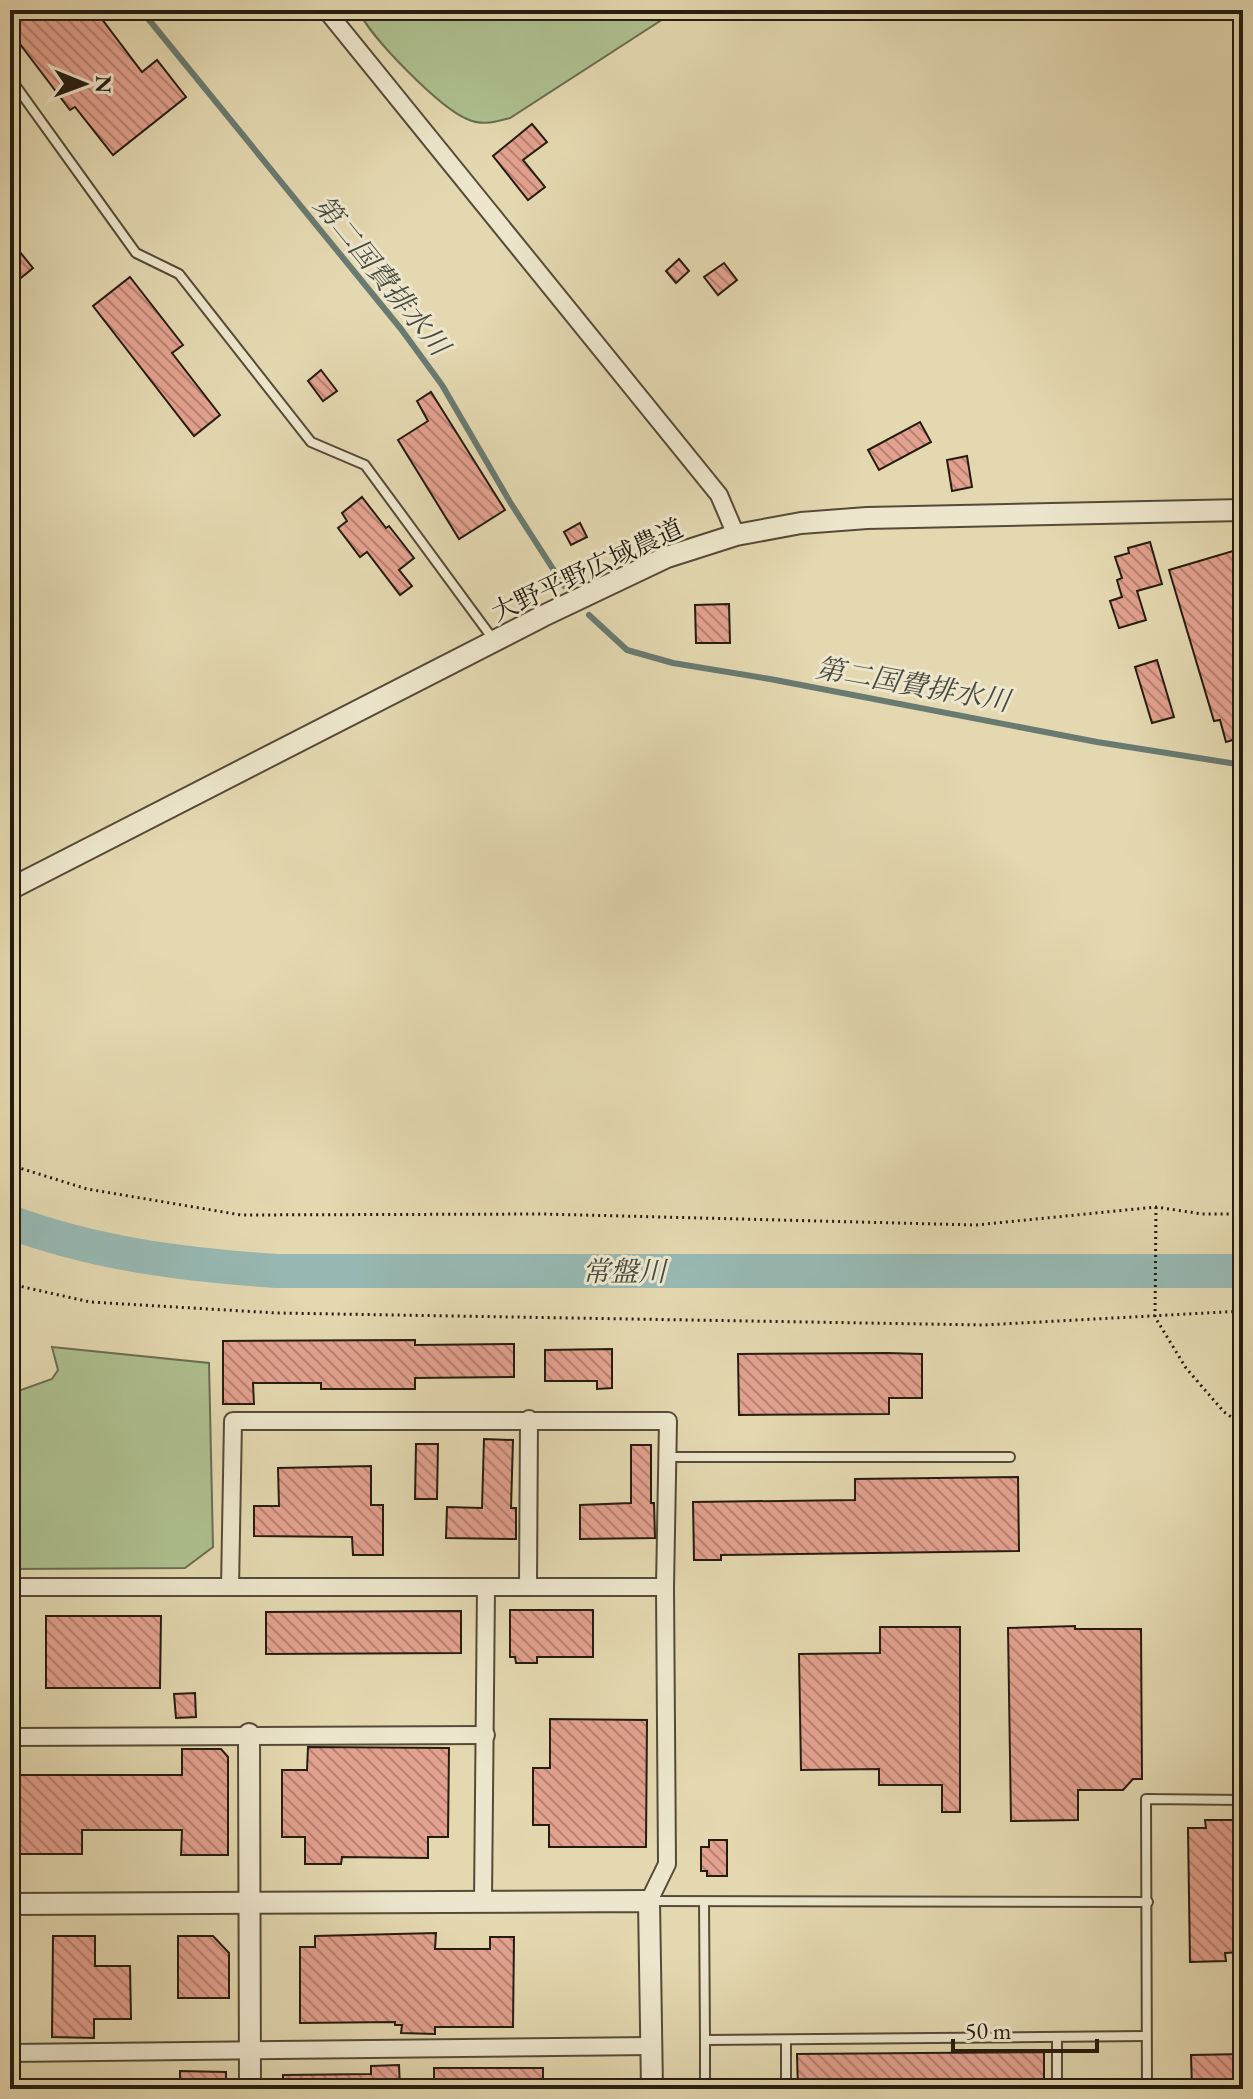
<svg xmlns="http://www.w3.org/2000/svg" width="1253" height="2099" viewBox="0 0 1253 2099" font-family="'EB Garamond','Noto Serif JP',serif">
	<defs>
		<pattern id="building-back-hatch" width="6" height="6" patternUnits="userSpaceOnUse" patternTransform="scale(2)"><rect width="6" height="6" fill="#e3a18f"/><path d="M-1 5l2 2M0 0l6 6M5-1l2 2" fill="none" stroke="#b88273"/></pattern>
	</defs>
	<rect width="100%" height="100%" fill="#e4d8b0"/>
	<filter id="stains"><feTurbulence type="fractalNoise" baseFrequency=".0025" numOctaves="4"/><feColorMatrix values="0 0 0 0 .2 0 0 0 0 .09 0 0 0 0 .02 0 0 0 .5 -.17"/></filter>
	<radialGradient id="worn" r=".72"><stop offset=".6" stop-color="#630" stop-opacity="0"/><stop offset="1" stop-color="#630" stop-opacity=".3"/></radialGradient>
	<g fill="#aec090" stroke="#6a6e50" stroke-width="2">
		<path d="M 358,10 L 677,10 L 510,118 C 494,122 482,126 467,119 C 440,108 370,37 358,10 Z"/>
		<polygon points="52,1347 209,1363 213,1547 185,1568 10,1569 10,1394 52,1379 58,1370"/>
	</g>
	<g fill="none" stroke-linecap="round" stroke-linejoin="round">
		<g stroke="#697a71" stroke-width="6">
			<polyline points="141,10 401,329 442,385 510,502 564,586"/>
			<polyline points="589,615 627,650 673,663 770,679 1097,742 1243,765"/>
		</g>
		<path stroke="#97b8b2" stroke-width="34" d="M 10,1222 C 96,1254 186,1265 277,1271 L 1243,1271"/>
	</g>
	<g fill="url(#building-back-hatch)" stroke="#251c10" stroke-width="2">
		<polygon points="15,10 95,10 142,72 157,60 186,97 113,155 75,107 70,110 10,31 10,14"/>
		<polygon points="532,124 547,142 523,160 545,187 528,200 493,156"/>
		<polygon points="10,240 33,268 10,287"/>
		<polygon points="679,259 689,271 676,283 666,271"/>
		<polygon points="724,263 737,280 718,295 704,277"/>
		<polygon points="130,277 183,345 172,353 220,415 194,436 93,306"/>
		<polygon points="321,370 337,391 323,401 308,381"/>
		<polygon points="431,392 505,510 459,539 398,440 428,421 417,401"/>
		<polygon points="920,422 931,442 879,470 868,450"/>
		<polygon points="967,456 972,487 952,491 947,460"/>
		<polygon points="362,497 386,528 389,526 414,558 399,570 412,586 400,595 367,552 360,557 338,528 347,521 342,513"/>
		<polygon points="580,523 587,537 571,545 564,532"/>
		<polygon points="1150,542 1162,584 1137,591 1146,620 1119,628 1110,601 1122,597 1117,580 1122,578 1115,557 1129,553 1128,548"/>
		<polygon points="1243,548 1243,737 1226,742 1220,720 1214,721 1169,570"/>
		<polygon points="729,604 730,643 696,643 695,605"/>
		<polygon points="1157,660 1174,717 1152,723 1135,667"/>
		<polygon points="415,1340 415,1345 514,1344 514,1377 415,1378 415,1389 321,1389 321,1383 253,1383 254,1404 223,1404 223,1341"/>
		<polygon points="612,1349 612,1388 597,1389 597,1381 545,1381 545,1350"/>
		<polygon points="888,1353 922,1354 922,1398 889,1398 889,1414 739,1415 738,1354"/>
		<polygon points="484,1439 513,1440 511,1508 516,1508 516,1539 446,1538 447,1507 482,1508"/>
		<polygon points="416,1444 438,1444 437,1499 415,1499"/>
		<polygon points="631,1445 651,1445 651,1503 654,1503 655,1538 580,1539 580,1505 631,1503"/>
		<polygon points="371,1466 371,1505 383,1505 383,1555 353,1555 352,1537 254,1536 254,1506 279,1506 278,1468"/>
		<polygon points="1018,1477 1019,1551 721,1555 721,1560 694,1560 693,1502 855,1500 855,1479"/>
		<polygon points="510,1610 593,1610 593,1657 537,1657 537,1663 516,1663 515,1657 510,1657"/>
		<polygon points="461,1611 461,1653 266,1654 266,1612"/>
		<polygon points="46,1616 161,1616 160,1688 46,1688"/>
		<polygon points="1075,1626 1075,1629 1141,1629 1142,1779 1133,1779 1123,1790 1078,1790 1078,1820 1011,1821 1008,1628"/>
		<polygon points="880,1627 960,1627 960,1812 942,1812 942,1785 879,1785 879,1769 801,1770 799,1654 880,1653"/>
		<polygon points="195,1693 196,1717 176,1718 174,1694"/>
		<polygon points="550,1719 647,1720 646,1847 549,1847 549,1825 533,1825 533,1768 550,1768"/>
		<polygon points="308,1747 449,1748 448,1837 428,1837 428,1858 342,1857 341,1864 305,1864 305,1837 282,1837 282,1770 307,1770"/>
		<polygon points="182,1749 221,1749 228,1757 228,1855 181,1855 182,1830 82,1830 82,1854 10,1854 10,1775 182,1775"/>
		<polygon points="1205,1820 1243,1820 1243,1952 1225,1953 1226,1961 1190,1962 1188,1828 1206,1828"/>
		<polygon points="709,1840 727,1840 727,1876 707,1876 707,1871 701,1871 701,1847 709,1847"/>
		<polygon points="436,1933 435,1949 490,1949 490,1937 514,1937 513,2027 435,2027 435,2034 401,2033 402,2025 395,2025 395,2022 300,2023 300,1947 315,1947 315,1936"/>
		<polygon points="53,1936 95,1936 95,1966 130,1966 131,2019 94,2019 94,2038 52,2037"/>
		<polygon points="178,1936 213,1936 229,1953 229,1998 178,1998"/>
		<polygon points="1044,2052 1044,2089 798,2089 797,2054"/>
		<polygon points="1243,2054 1243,2089 1192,2089 1191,2055"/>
		<polygon points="399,2065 400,2088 283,2089 283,2075 371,2074 371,2066"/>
		<rect x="434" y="2068" width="109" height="21"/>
		<polygon points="180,2071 226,2072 226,2089 180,2089"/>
	</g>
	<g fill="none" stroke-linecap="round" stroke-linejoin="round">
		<g stroke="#554b38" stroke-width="12">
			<g id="service">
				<polyline points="10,78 136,253 179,274 311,442 365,465 493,639"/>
				<polyline points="668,1457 1010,1457"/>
				<polyline points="649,1901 1148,1902"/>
				<polyline points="704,1902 705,2040 1146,2036"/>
				<polyline points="1057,2037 1057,2089"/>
				<polyline points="705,2040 705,2089"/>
				<polyline points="786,2041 786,2089"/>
				<polyline points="1147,2089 1146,1799 1243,1800"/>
			</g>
		</g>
		<g stroke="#554b38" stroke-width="20">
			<g id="minor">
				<polyline points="326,10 719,495 736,535"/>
				<polyline points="10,1587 665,1587"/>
				<polyline points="230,1587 233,1421 668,1421 665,1587 667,1864 649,1901"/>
				<polyline points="528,1587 529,1419"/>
				<polyline points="10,1737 486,1735"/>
				<polyline points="483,1901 486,1587"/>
				<polyline points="10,2053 652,2046"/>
			</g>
		</g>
		<g stroke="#554b38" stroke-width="24">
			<g id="tertiary">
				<polyline points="10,889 543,616 667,557 736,535 801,523 867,518 1243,510"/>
				<polyline points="249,1734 250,2089"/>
				<polyline points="10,1904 649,1901 652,2089"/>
			</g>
		</g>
		<g stroke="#251c10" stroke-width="3" stroke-dasharray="2 4" stroke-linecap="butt">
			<polyline points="10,1165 87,1189 241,1215 543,1214 976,1225 1156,1207 1202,1214 1243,1214"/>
			<polyline points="1156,1207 1155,1317 1186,1368 1224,1412 1243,1425"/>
			<polyline points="10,1284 90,1302 277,1313 984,1325 1243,1311"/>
		</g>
		<use href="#service" stroke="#ede6cc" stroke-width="8"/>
		<use href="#minor" stroke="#ede6cc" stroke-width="16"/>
		<use href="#tertiary" stroke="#ede6cc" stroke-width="20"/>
	</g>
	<g text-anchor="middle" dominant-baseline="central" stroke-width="6" stroke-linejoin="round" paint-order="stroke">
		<g font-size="26" fill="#251c10" stroke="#ede6cc">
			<text transform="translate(587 570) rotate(-25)">大野平野広域農道</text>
		</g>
		<g font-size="28" font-style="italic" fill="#474b41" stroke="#ede6cc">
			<text transform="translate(382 275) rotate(51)">第二国費排水川</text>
			<text transform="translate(913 684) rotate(10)">第二国費排水川</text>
			<text x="624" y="1271">常盤川</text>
		</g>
	</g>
	<rect width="1253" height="2099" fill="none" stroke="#e4d8b0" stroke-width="40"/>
	<rect x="12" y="12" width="1229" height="2075" fill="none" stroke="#251c10" stroke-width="4"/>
	<rect x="20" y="20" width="1213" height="2059" fill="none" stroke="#251c10" stroke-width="2"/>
	<g transform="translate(84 84) rotate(91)" stroke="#ede6cc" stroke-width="6" paint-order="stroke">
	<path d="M0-6L14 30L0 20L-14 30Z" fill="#251c10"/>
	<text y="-12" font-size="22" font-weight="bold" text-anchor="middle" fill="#251c10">N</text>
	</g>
	<path d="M953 2039v12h144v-12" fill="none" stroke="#251c10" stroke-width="4"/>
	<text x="965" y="2039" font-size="24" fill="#251c10" stroke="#ede6cc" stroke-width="6" paint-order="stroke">50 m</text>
	<rect width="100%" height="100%" filter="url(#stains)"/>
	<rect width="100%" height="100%" fill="url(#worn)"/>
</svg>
